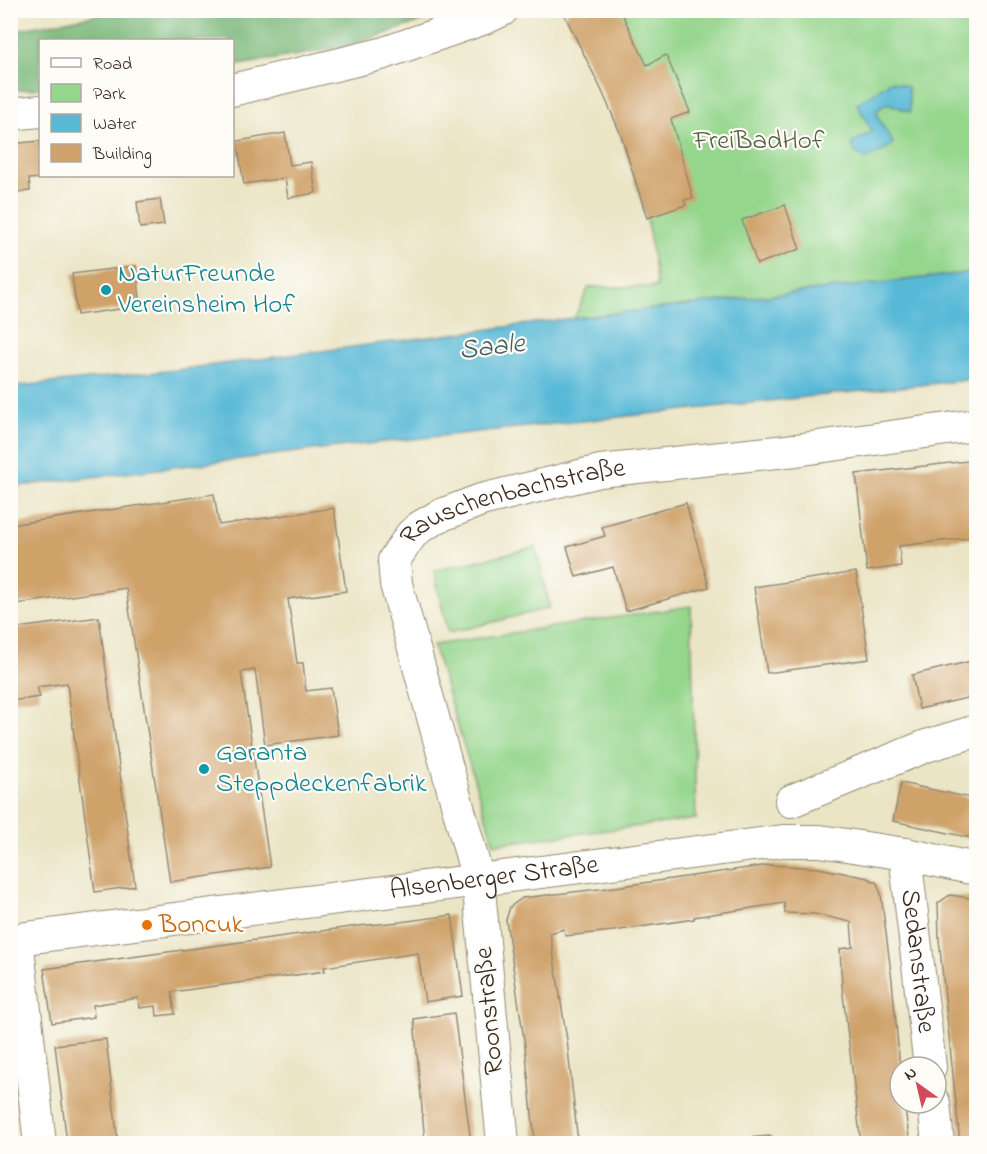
<svg xmlns="http://www.w3.org/2000/svg" width="987" height="1154" viewBox="0 0 987 1154" font-family="'Indie Flower',sans-serif">
	<rect width="100%" height="100%" fill="#fdfcf7"/>
	<filter id="ink" filterUnits="userSpaceOnUse"><feTurbulence type="fractalNoise" baseFrequency=".0167" numOctaves="2"/><feDisplacementMap in="SourceGraphic" scale="12" xChannelSelector="R" yChannelSelector="G"/><feConvolveMatrix kernelMatrix="1 2 1 2 8 2 1 2 1" color-interpolation-filters="sRGB"/></filter>
	<filter id="wash" filterUnits="userSpaceOnUse"><feTurbulence type="fractalNoise" baseFrequency=".008" numOctaves="4" result="noise"/><feDisplacementMap in="SourceGraphic" scale="24" xChannelSelector="R" yChannelSelector="G"/><feGaussianBlur stdDeviation="1.35" result="paint"/><feColorMatrix in="noise" values="0 0 0 0 0 0 0 0 0 0 0 0 0 0 0 0 0 1.4 0 .05"/><feComposite in="paint" operator="in"/></filter>
	<g filter="url(#wash)">
		<rect width="100%" height="100%" fill="#ebe5c6"/>
		<g fill="#95d68d" stroke="#688056" stroke-width="1.5">
			<polygon points="571,10 976,11 976,272 574,318 589,287 657,287 647,218 621,135"/>
			<polygon points="536,547 550,608 448,633 434,571"/>
			<polygon points="691,606 696,819 494,844 433,645"/>
		</g>
		<polygon fill="#78b778" stroke="#5a704b" stroke-width="1.5" points="119,11 452,11 346,47 233,66 232,40 40,40 40,88 11,91 11,31"/>
		<g fill="#58b9d7" stroke="#4a727a" stroke-width="1.5">
			<polygon points="891,81 908,87 910,112 888,103 877,110 878,117 893,143 885,150 866,159 856,153 851,144 872,131 857,104"/>
			<polygon points="976,272 976,379 338,447 11,487 11,387 176,370 574,318"/>
		</g>
		<g id="blocks">
			<g fill="#cfa26b">
				<polygon points="571,10 620,10 647,65 666,55 690,112 671,119 693,198 684,200 686,205 647,218 621,135 602,91 564,14"/>
				<polygon points="285,133 290,165 311,162 316,193 288,198 285,178 244,184 237,141"/>
				<polygon points="40,141 40,176 53,176 53,177 29,179 30,191 18,192 16,180 10,181 10,144"/>
				<polygon points="160,199 164,225 140,228 137,202"/>
				<polygon points="785,205 800,249 757,264 742,220"/>
				<polygon points="136,266 141,306 77,315 72,274"/>
				<polygon points="976,460 976,537 899,546 901,566 867,571 856,474"/>
				<polygon points="214,494 219,525 334,508 346,591 288,599 297,663 303,663 306,691 331,688 338,735 265,745 255,670 241,672 270,867 170,882 126,588 10,605 10,525"/>
				<polygon points="686,503 709,587 626,611 613,567 576,577 567,547 605,536 602,527"/>
				<polygon points="856,572 869,659 767,673 754,587"/>
				<polygon points="99,617 135,886 95,892 67,683 37,687 40,697 10,701 10,629"/>
				<polygon points="976,660 976,696 919,709 912,675"/>
				<polygon points="901,783 976,799 976,839 893,821"/>
				<polygon points="769,865 819,868 868,878 877,883 881,894 892,980 900,1067 900,1103 904,1103 910,1143 861,1143 842,986 840,949 853,947 851,922 815,914 785,913 784,903 694,917 694,919 613,931 565,936 564,929 550,933 567,1040 578,1143 535,1143 525,1046 506,920 510,907 522,898 608,888"/>
				<polygon points="950,895 976,899 976,1143 960,1143 939,939 938,903"/>
				<polygon points="452,915 463,996 425,1002 418,953 324,967 325,971 172,992 175,1014 157,1016 156,1006 140,1008 138,998 93,1005 94,1017 52,1023 44,969 358,926 400,922"/>
				<polygon points="454,1013 471,1143 425,1143 414,1019"/>
				<polygon points="106,1039 118,1143 67,1143 55,1045"/>
				<polygon points="771,1136 772,1143 736,1143 736,1139"/>
			</g>
		</g>
	</g>
	<g filter="url(#ink)">
		<use href="#blocks" fill-opacity="0" stroke="#938872" stroke-width="1.5"/>
		<g fill="none" stroke-linecap="round" stroke-linejoin="round">
			<g stroke="#938872" stroke-width="34">
				<g id="minor">
					<polyline points="232,90 381,54 485,18 502,10"/>
					<polyline points="10,114 40,111"/>
					<polyline points="791,801 926,746 976,731"/>
					<path id="s1" d="M 905,854 L 930,1067"/>
					<polyline points="17,939 40,1144"/>
					<path id="s2" d="M 10,940 L 783,841 L 820,841 L 905,854 L 976,869"/>
					<polyline points="934,1103 938,1144"/>
					<path id="s3" d="M 503,1144 L 478,879 L 396,584 L 394,560 L 411,535 L 420,527 L 439,516 L 481,500 L 600,471 L 796,450 L 976,425"/>
				</g>
			</g>
			<use href="#minor" stroke="#fff" stroke-width="32"/>
		</g>
	</g>
	<g fill="#0f9aa8" stroke="#fdfcf7" stroke-width="2">
		<circle cx="106" cy="290" r="6"/>
		<circle cx="204" cy="769" r="6"/>
	</g>
	<circle fill="#e8710a" stroke="#fdfcf7" stroke-width="2" cx="147" cy="925" r="6"/>
	<g text-anchor="middle" dominant-baseline="central" stroke-width="4.5" stroke-linejoin="round" paint-order="stroke">
		<g font-size="27" fill="#565e3f" stroke="#fdfcf7">
			<text x="759" y="141">FreiBadHof</text>
		</g>
		<g font-size="27" fill="#0d838f" stroke="#fdfcf7" text-anchor="start">
			<text x="118" y="274">NaturFreunde<tspan x="118" dy="31">Vereinsheim Hof</tspan></text>
			<text x="216" y="753">Garanta<tspan x="216" dy="31">Steppdeckenfabrik</tspan></text>
		</g>
		<g font-size="27" fill="#3b2a1e" stroke="#fdfcf7">
			<text stroke="none"><textPath href="#s3" startOffset="736">Rauschenbachstraße</textPath></text>
			<text stroke="none"><textPath href="#s2" startOffset="488">Alsenberger Straße</textPath></text>
			<text stroke="none"><textPath href="#s1" startOffset="108">Sedanstraße</textPath></text>
			<text transform="translate(490 1011) rotate(-95)">Roonstraße</text>
		</g>
		<g font-size="27" fill="#c56008" stroke="#fdfcf7" text-anchor="start">
			<text x="159" y="925">Boncuk</text>
		</g>
		<g font-size="28" font-style="italic" fill="#455c5f" stroke="#fdfcf7">
			<text transform="translate(492 348) rotate(-6)">Saale</text>
		</g>
	</g>
	<rect width="987" height="1154" fill="none" stroke="#fdfcf7" stroke-width="36"/>
	<rect x="39" y="39" width="195" height="138" fill="#fdfcf7" stroke="#afa8a0" stroke-width="1.5"/>
	<rect x="51" y="58" width="30" height="9" fill="#ffffff" stroke="#afa8a0" stroke-width="1.5"/>
	<text x="93" y="69" font-size="18" fill="#3b2a1e">Road</text>
	<rect x="51" y="84" width="30" height="18" fill="#95d68d" stroke="#afa8a0" stroke-width="1.5"/>
	<text x="93" y="99" font-size="18" fill="#3b2a1e">Park</text>
	<rect x="51" y="114" width="30" height="18" fill="#58b9d7" stroke="#afa8a0" stroke-width="1.5"/>
	<text x="93" y="129" font-size="18" fill="#3b2a1e">Water</text>
	<rect x="51" y="144" width="30" height="18" fill="#cfa26b" stroke="#afa8a0" stroke-width="1.5"/>
	<text x="93" y="159" font-size="18" fill="#3b2a1e">Building</text>
	<g transform="translate(918 1085) rotate(326)"><circle r="28" fill="#fdfcf7" stroke="#afa8a0" stroke-width="1.5"/>
	<path d="M0-4.5L10 22L0 15L-10 22Z" fill="#d1495b"/>
	<text y="-9" font-size="16" font-weight="bold" text-anchor="middle" fill="#3b2a1e">N</text>
	</g>
</svg>
